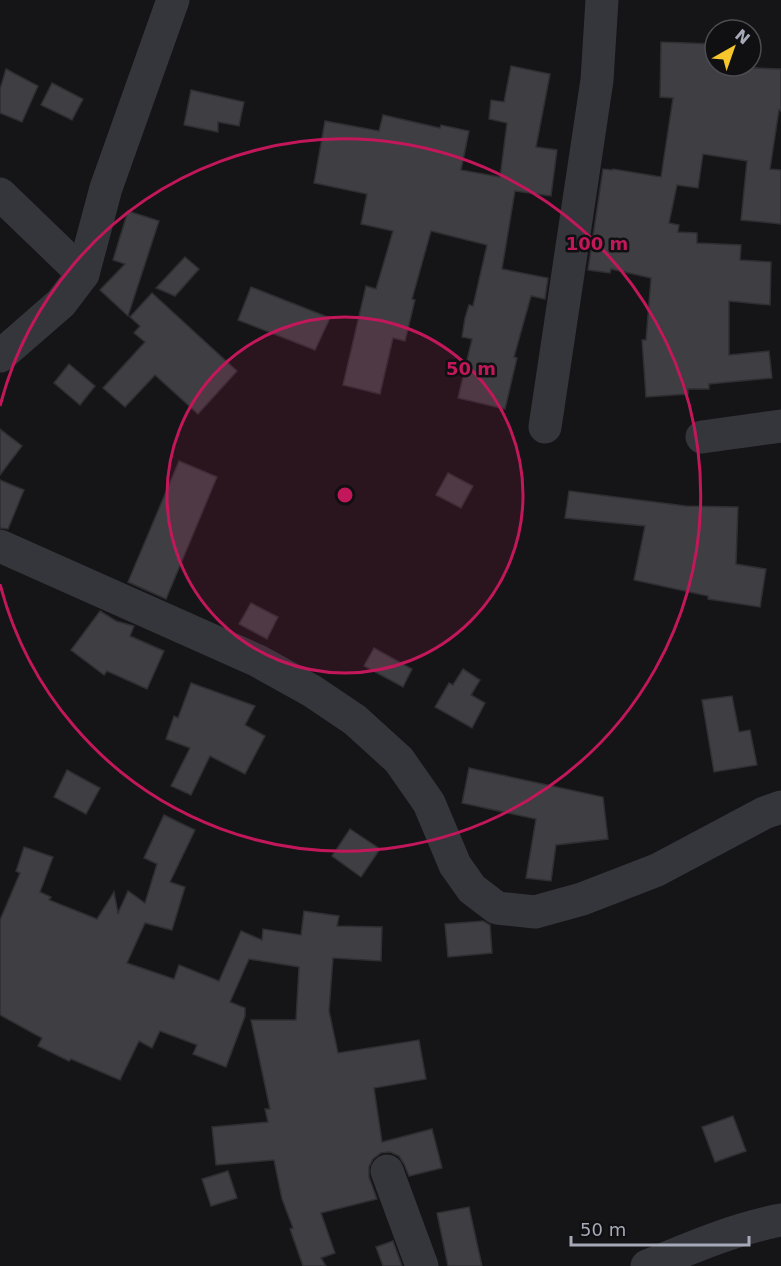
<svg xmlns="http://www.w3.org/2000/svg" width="781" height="1266" viewBox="0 0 781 1266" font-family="'DejaVu Sans',sans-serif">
	<rect width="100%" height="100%" fill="#151416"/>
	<g fill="#3f3e43" stroke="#2f2e32" stroke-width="1.5">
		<polygon points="661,42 715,44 715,66 781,69 781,111 779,110 770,169 781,170 781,224 741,220 747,161 703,154 698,188 677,185 669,223 679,225 678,232 697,233 697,243 741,245 740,260 771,262 770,305 729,301 729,355 769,351 772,378 709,384 709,389 688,389 688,394 646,397 642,340 646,340 651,278 611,269 610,273 588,270 603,169 612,170 613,169 661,177 673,98 660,97"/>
		<polygon points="511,66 550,74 536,147 557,150 551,196 515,191 502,269 548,278 545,299 531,296 514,357 517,358 505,409 458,398 472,339 462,337 465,318 469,305 473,306 487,245 431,231 412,299 415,300 405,341 393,338 380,394 343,385 366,286 376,289 393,231 361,224 367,194 314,183 325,121 379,131 383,115 440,128 441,125 469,131 461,170 500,177 507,123 489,119 491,100 504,102"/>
		<polygon points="6,69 38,86 22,122 0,113 0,89"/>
		<polygon points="52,83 83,99 72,120 41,105"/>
		<polygon points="191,90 244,102 239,126 218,122 218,132 184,125"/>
		<polygon points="128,211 159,221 128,316 100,290 125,264 113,260"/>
		<polygon points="185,257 199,269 175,296 156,288"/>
		<polygon points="251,287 330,318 315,350 238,320"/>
		<polygon points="152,293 237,371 198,414 155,375 125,407 103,388 145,342 134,333 140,326 130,317"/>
		<polygon points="69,364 95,386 80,405 54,383"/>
		<polygon points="0,429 22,446 0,475"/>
		<polygon points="179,461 217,477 166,599 128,582"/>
		<polygon points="448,473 473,486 461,508 436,495"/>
		<polygon points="0,480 24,490 8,529 0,528"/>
		<polygon points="569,491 686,506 738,507 736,564 766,569 760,607 708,599 708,596 634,580 645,526 565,518"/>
		<polygon points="251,603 278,617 267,639 239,624"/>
		<polygon points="100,611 116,621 134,626 130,636 164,651 147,689 107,671 104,675 71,650"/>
		<polygon points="374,648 412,669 403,687 364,666"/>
		<polygon points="463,669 480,680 471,695 485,703 472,728 435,707 449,683 453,685"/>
		<polygon points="191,683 255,706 245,725 265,736 245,774 210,756 191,795 171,786 190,748 166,739 174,716 178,718"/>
		<polygon points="732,696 739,732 750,730 757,765 714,772 702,700"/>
		<polygon points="469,768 603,797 608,839 556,845 551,881 526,878 536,819 462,803"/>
		<polygon points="67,770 100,788 86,814 54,797"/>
		<polygon points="164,815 195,830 170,882 185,887 172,930 145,923 127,963 174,979 179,965 219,981 241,931 262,940 263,929 301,935 304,911 339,916 337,926 382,927 381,961 333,958 329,1011 338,1053 419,1040 426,1079 374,1088 382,1142 432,1129 442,1168 409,1176 404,1164 399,1156 390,1152 381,1153 373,1159 369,1167 369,1177 377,1199 321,1213 335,1253 321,1258 326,1266 303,1266 290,1229 293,1228 282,1199 274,1160 216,1165 212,1127 268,1122 265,1109 270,1109 251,1020 296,1020 299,967 249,959 230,1002 245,1008 245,1016 226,1067 193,1054 197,1045 160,1031 152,1048 139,1041 120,1080 71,1059 69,1061 38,1046 42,1038 0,1015 0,920 20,873 16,871 24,847 53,857 40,892 51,897 49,900 97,919 114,892 118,913 128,891 145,903 157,864 144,858"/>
		<polygon points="350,829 380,849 361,877 332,856"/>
		<polygon points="483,921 490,925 492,953 448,957 445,924"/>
		<polygon points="733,1116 746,1151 715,1162 702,1127"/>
		<polygon points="228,1171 237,1198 211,1206 202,1179"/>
		<polygon points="469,1207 482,1266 448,1266 437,1213"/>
		<polygon points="393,1241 402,1266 383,1266 376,1247"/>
	</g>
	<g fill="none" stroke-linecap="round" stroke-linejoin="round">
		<g stroke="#35363b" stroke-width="33">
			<polyline points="0,194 83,274"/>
			<polyline points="0,356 61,303 83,274 106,188 173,0"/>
			<polyline points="545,427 597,80 602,0"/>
			<polyline points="702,437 781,426"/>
			<polyline points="0,546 258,661 312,691 355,720 399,760 429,803 455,865 472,889 497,908 535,912 582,899 657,870 764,813 781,807"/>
			<polyline points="387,1171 422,1266"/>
			<path d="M 647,1266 C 690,1248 734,1229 781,1220"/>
		</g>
	</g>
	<circle cx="345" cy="495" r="178" fill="#c2185b" fill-opacity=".12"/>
	<g fill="none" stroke="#c2185b" stroke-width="3">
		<circle cx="345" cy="495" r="178"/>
		<path d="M0 406A356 356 0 1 1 0 584"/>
	</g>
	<circle cx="345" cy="495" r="9" fill="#c2185b" stroke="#100f11" stroke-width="3"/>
	<g font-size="18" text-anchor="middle" font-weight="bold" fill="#c2185b" stroke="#100f11" stroke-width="5" stroke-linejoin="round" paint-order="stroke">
		<text x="597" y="250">100 m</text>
		<text x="471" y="375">50 m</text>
	</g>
	<g transform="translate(733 48) rotate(40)"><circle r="28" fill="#100f11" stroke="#4c4d53" stroke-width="1.5"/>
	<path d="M0-4.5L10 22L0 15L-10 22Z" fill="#f6c62c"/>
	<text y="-9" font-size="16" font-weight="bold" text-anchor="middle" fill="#a6a9b7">N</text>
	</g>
	<path d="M571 1236v9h178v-9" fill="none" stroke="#a6a9b7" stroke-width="3"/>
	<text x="580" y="1236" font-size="18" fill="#a6a9b7" stroke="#100f11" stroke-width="4.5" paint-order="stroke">50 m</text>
</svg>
